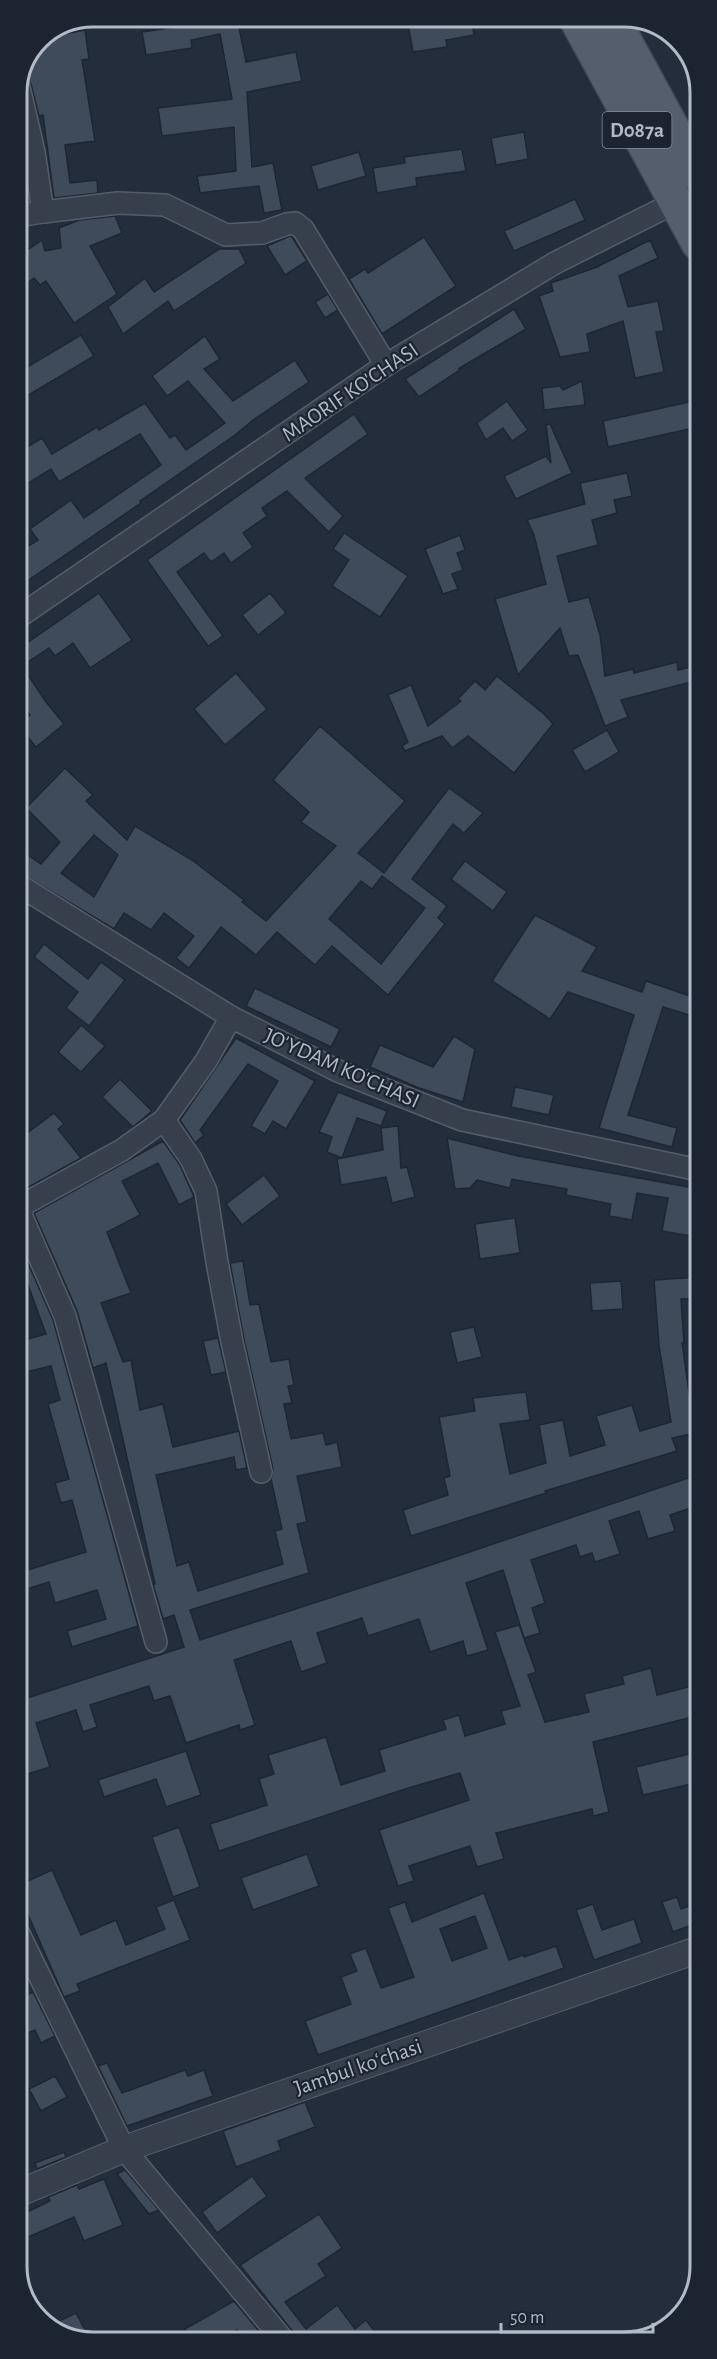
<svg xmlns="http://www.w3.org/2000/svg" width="717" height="2359" viewBox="0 0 717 2359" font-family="'Alegreya Sans',sans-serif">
	<rect width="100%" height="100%" fill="#232d3c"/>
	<g fill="#3f4b5b" stroke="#1e2633" stroke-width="1.5" fill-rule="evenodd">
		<polygon points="194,17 237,17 246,62 296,52 302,81 247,92 252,167 273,163 282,210 264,213 259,186 200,193 197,176 236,171 234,127 162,136 158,108 232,99 220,34 191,40 192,48 146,55 142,32 195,24"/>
		<polygon points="455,17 471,17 474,35 446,40 447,47 413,52 408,24"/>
		<polygon points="85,30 89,59 82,60 95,141 65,145 70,183 97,180 98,193 54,198 43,115 39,116 31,84 25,73 39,39"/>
		<polygon points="524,132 528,159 496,165 491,138"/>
		<polygon points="462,149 466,171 416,178 417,186 377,193 373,168 405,163 404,157"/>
		<polygon points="359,152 366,176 318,190 311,166"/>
		<polygon points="575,199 585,220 514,251 504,231"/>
		<polygon points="115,216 122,233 90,246 117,294 74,323 46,281 40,285 34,278 17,291 17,257 42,240 45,251 61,248 59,228 79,220"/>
		<polygon points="290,236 292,237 307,261 285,275 267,246"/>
		<polygon points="424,237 456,286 382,334 349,279 365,269 368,273"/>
		<polygon points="650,240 658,258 619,276 628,307 658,301 664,331 656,332 664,372 635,378 623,321 587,334 590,352 560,357 539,296 553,291 551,283 597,267"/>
		<polygon points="219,249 239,249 246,263 174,311 168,301 123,334 108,307 145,278 154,292"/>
		<polygon points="328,294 338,310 325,318 315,302"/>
		<polygon points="514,309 526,329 458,369 463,368 419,397 405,379"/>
		<polygon points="81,335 94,356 17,402 17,373"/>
		<polygon points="205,336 220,359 204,369 233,401 295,360 309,382 253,420 235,435 140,501 141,503 17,588 17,553 38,540 30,529 71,500 84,518 161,465 140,434 59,482 51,469 22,487 17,478 17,453 42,438 52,454 97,427 99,430 145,403 170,438 175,435 186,450 225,423 188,381 167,396 152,376"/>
		<polygon points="582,381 585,405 544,410 542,388 560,386 563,390"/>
		<polygon points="698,400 698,427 608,447 603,421"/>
		<polygon points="507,401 528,430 512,441 503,428 486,440 477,423"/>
		<polygon points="354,414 368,434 305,478 343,516 329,532 287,491 262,508 267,516 243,533 253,547 231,563 224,553 211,562 204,553 177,572 223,636 208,646 147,560"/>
		<polygon points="550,424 572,473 516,499 504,476 546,456 551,463 546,425"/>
		<polygon points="627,473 632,496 614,500 617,513 592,520 598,545 557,556 569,602 589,597 600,635 605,676 633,669 634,673 677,662 678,670 699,665 699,680 621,700 628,717 605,726 578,655 569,656 560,628 518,675 495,599 546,584 534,535 527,520 585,504 580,483"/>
		<polygon points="344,533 408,576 380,617 332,586 349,560 333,549"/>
		<polygon points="460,535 465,550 457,553 463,570 452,574 458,589 443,594 425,549"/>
		<polygon points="99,593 132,640 90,668 73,643 55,656 49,648 22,666 46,702 64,724 36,747 18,725 30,715 17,696 17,650"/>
		<polygon points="270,593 286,613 258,635 242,615"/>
		<polygon points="236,673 267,709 225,745 194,709"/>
		<polygon points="497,676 544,714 553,724 514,773 468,736 452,748 442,736 405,751 402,746 408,742 388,695 411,685 428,726 461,701 458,699 475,681 485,690"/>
		<path d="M 320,726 L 405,801 L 358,853 L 384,873 L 449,788 L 483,813 L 464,833 L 453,824 L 412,879 L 447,906 L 438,918 L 445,924 L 388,995 L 332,946 L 315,965 L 277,932 L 256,955 L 221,927 L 189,968 L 176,958 L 194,936 L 164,913 L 151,930 L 124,913 L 114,929 L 17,871 L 17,848 L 41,864 L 60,842 L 26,808 L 65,768 L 93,795 L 86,801 L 127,840 L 135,826 L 192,860 L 244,900 L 242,902 L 266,921 L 336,846 L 301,822 L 309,812 L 273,780 ZM 94,835 L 118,855 L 94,897 L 61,873 ZM 382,876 L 425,908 L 381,964 L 329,919 L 361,881 L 372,889 Z"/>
		<polygon points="607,730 619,752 585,772 572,750"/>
		<polygon points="465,861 507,892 493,911 451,879"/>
		<polygon points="535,915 597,947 582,971 642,992 646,981 699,999 699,1018 663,1007 628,1115 677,1128 672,1147 599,1128 634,1015 568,992 550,1019 492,981"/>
		<polygon points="44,944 88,979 101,962 125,980 89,1026 66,1008 78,992 34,957"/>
		<polygon points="255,988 340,1029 331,1047 246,1006"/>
		<polygon points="81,1025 105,1046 81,1072 58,1052"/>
		<polygon points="454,1036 475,1049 463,1102 419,1088 370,1067 380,1045 433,1067"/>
		<polygon points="236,1038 315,1081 286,1129 273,1121 265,1134 251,1126 278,1081 248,1064 200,1130 204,1135 195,1143 180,1120"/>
		<polygon points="120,1079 152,1111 133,1127 102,1097"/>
		<polygon points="515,1087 554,1095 549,1115 511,1107"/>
		<polygon points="338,1092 387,1111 381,1126 357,1118 342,1158 383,1150 381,1128 398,1126 401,1168 407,1167 415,1197 392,1203 386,1177 341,1185 337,1159 342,1158 327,1152 332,1137 319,1132"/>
		<polygon points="54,1113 64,1124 58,1129 81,1158 18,1193 18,1169 24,1166 18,1155 18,1140"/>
		<polygon points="447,1138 518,1156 699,1189 699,1208 696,1207 691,1236 662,1231 668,1198 637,1193 632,1220 609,1216 611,1204 566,1195 567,1189 512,1179 510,1188 477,1180 470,1188 455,1189"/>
		<polygon points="163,1141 180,1165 194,1197 179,1205 158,1163 122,1181 140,1215 107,1232 131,1293 101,1303 123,1362 131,1360 140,1410 163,1404 173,1447 239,1431 247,1468 236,1470 234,1457 156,1475 177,1566 189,1562 198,1591 283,1564 275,1531 282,1529 271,1479 273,1469 244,1339 230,1263 243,1261 250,1305 259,1304 271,1362 289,1359 294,1385 288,1386 292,1403 284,1404 291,1439 323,1433 326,1445 337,1442 342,1467 297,1476 307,1522 297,1524 309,1573 190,1610 200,1640 437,1563 700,1474 700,1505 670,1515 675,1531 648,1539 639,1511 609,1521 620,1554 595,1562 592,1553 580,1557 576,1545 531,1560 545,1603 532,1608 540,1633 524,1638 503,1570 466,1583 488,1650 467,1656 463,1641 430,1652 419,1619 368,1636 362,1618 317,1633 327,1663 301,1672 291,1641 234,1660 255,1725 240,1730 239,1725 186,1743 170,1696 154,1701 149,1686 90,1705 97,1727 83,1732 76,1710 36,1723 50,1767 18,1777 18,1701 184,1647 174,1615 163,1619 153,1584 155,1584 106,1363 93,1368 77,1311 34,1213"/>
		<polygon points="264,1175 280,1196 242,1225 226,1204"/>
		<polygon points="515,1218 520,1253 480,1259 475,1224"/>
		<polygon points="18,1240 53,1320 138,1626 72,1647 67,1631 106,1619 97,1590 55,1603 49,1582 18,1592 18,1573 86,1552 72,1500 61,1503 55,1483 69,1479 48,1404 60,1400 51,1366 18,1374 18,1342 46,1334 24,1274 18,1277"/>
		<polygon points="699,1277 699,1298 681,1299 684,1343 682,1343 692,1413 700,1412 700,1432 672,1438 677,1451 545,1491 546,1493 411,1536 403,1510 448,1495 444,1478 450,1476 439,1417 475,1411 473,1398 526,1392 530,1420 500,1424 510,1474 546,1463 539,1425 563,1420 570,1456 605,1445 596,1416 632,1405 640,1431 671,1422 659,1345 654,1280"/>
		<polygon points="621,1281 623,1309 592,1311 590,1283"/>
		<polygon points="474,1327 482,1357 457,1363 450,1332"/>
		<polygon points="218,1338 226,1372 211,1375 203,1341"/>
		<polygon points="519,1625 536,1672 528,1675 545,1722 589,1712 584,1694 624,1684 622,1676 651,1668 657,1695 700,1684 700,1715 593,1742 609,1812 593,1816 592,1809 496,1833 504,1859 477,1867 470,1846 409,1866 414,1881 398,1886 379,1830 469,1800 460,1773 405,1789 219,1851 210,1824 267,1805 259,1779 274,1774 268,1755 326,1737 341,1785 385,1771 379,1750 446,1729 443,1720 459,1715 465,1736 505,1724 501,1711 520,1706 495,1632"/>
		<polygon points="186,1751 201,1795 166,1807 156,1779 104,1797 98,1780"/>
		<polygon points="689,1754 696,1783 643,1795 636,1767"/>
		<polygon points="179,1827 200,1887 173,1897 152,1837"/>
		<polygon points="307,1854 319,1886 253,1910 241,1878"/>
		<polygon points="52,1870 81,1935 116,1920 126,1945 165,1929 156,1907 174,1900 190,1940 77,1984 80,1991 64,1997 19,1894 19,1885"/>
		<path d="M 484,1893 L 509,1960 L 523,1955 L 524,1957 L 556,1946 L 564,1968 L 318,2055 L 305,2021 L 351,2004 L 341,1977 L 357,1971 L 350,1954 L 366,1948 L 381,1988 L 414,1977 L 388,1908 L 405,1902 L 412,1922 ZM 475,1916 L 487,1948 L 452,1961 L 440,1929 Z"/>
		<polygon points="677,1897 681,1909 700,1902 700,1922 673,1932 662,1902"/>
		<polygon points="593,1904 602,1930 634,1919 642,1943 594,1960 576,1910"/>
		<polygon points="33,1992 55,2036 41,2043 35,2030 19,2037 19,1998"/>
		<polygon points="107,2063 122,2093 185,2070 188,2076 204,2070 213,2096 127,2126 98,2066"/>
		<polygon points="55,2076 67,2097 41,2111 29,2089"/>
		<polygon points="305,2102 315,2127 278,2141 281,2150 236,2167 223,2131"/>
		<polygon points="64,2152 66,2157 37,2169 35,2163"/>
		<polygon points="125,2170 159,2210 149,2214 117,2174"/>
		<polygon points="252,2176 267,2196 217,2233 202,2212"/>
		<polygon points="104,2179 123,2225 84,2241 74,2217 19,2241 19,2216 50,2201 48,2197 77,2185 79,2189"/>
		<polygon points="319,2214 342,2248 318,2264 326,2276 285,2302 306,2329 337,2305 355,2329 366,2320 382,2341 296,2341 294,2333 240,2265"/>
		<polygon points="234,2301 268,2342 244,2342 237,2330 217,2342 192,2342 185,2329"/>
		<polygon points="76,2313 86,2332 75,2337 49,2326"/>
	</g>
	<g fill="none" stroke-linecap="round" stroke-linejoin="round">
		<g stroke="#555d6a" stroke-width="24">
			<g id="minor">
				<polyline points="43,212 118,203 165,205 226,235 262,233 287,224 295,223 303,229 386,365"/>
				<polyline points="17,216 43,212 34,152 19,87"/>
				<polyline points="17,618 386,365 555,263 676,202"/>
				<polyline points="17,884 231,1017 338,1071 462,1120 699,1170"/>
				<polyline points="164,1120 191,1159 206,1191 217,1262 232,1342 261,1472"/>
				<polyline points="19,1207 122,1150 164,1120 206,1061 231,1017"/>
				<polyline points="18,1208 65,1316 156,1642"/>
				<polyline points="19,1934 124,2149 284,2341"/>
			</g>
		</g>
		<g stroke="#555d6a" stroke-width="28">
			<polyline id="tertiary" points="19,2193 124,2149 700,1949"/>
		</g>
		<g stroke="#404855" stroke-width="36">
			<g id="primary">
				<polyline points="575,17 698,243"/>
				<polyline points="612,17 698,175"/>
			</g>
		</g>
		<use href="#minor" stroke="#373f4c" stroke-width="21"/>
		<use href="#tertiary" stroke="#373f4c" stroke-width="26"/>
		<use href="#primary" stroke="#555e6d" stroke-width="33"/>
	</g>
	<g text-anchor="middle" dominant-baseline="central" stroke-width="4.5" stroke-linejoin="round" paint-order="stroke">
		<rect fill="#1c2431" stroke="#858d9b" stroke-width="1.5" x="602.5" y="112" width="69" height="36" rx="4.5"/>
		<g font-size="21" font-weight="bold" fill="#b2bac8">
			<text x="637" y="130">D087a</text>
		</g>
		<g font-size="22" fill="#b2bac8" stroke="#1c2431">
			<text transform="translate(350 392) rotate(-34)">MAORIF KO'CHASI</text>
			<text transform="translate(342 1068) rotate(24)">JO'YDAM KO'CHASI</text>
			<text transform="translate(358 2067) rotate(-19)">Jambul koʻchasi</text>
		</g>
	</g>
	<path d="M0 0H717V2359H0ZM93 27H624A66 66 0 0 1 690 93V2266A66 66 0 0 1 624 2332H93A66 66 0 0 1 27 2266V93A66 66 0 0 1 93 27Z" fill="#1c2431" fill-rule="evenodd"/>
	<path fill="none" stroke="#b2bac8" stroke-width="3" d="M93 27H624A66 66 0 0 1 690 93V2266A66 66 0 0 1 624 2332H93A66 66 0 0 1 27 2266V93A66 66 0 0 1 93 27Z"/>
	<path d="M501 2323v9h152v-9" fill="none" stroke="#b2bac8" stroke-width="3"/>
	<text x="510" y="2323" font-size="18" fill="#b2bac8" stroke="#1c2431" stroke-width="4.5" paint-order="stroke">50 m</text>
</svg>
